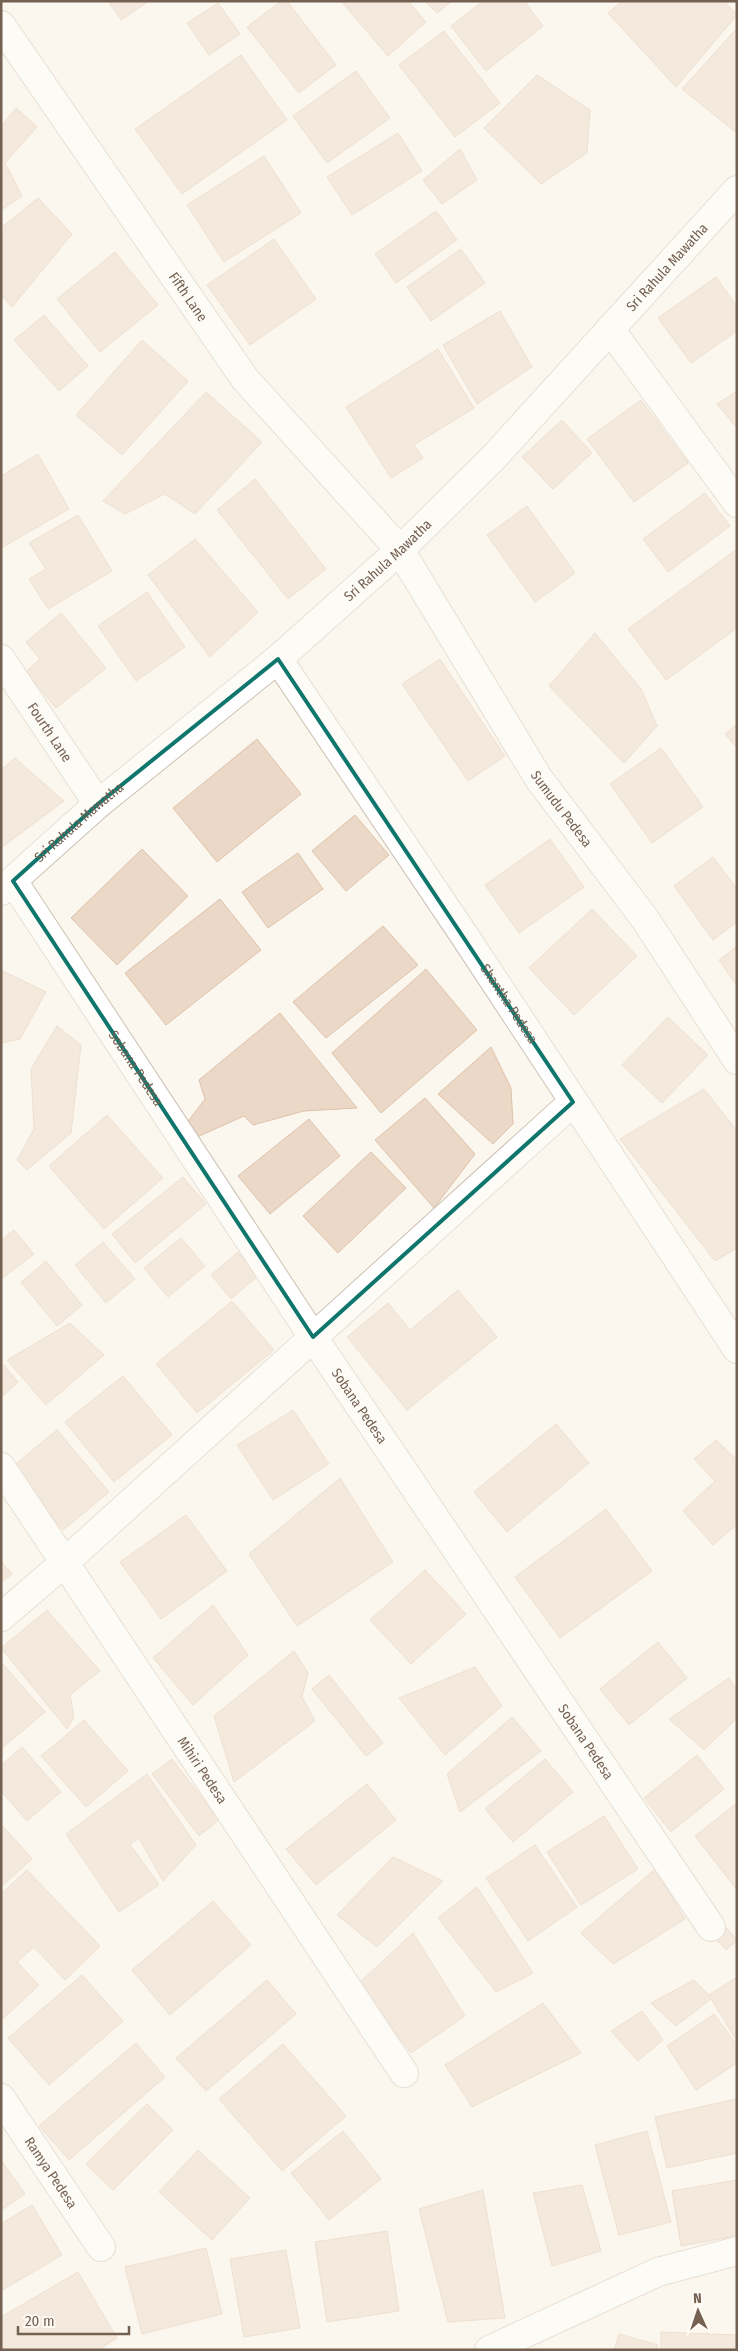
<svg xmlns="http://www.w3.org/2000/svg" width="738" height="2351" viewBox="0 0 738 2351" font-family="'Fira Sans Condensed',sans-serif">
	<rect width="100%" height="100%" fill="#fbf7ee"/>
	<g fill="#ebd8c7" stroke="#dec2ab">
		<polygon points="108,1 149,1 121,20"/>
		<polygon points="281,1 287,1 336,65 299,93 247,27"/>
		<polygon points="341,1 408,1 426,22 388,56"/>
		<polygon points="425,1 452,1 437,13"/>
		<polygon points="483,1 524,1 543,26 486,71 451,26"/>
		<polygon points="622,1 724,1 737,15 676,87 608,13"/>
		<polygon points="218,3 240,34 209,55 187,23"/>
		<polygon points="737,28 737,133 682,89"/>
		<polygon points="444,31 500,103 455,137 399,65"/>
		<polygon points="241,55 287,120 182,194 135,129"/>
		<polygon points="356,71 390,118 327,163 293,116"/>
		<polygon points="537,75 590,110 587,153 541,184 484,128"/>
		<polygon points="16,108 37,127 5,163 22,196 1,210 1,126"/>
		<polygon points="398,133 422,171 352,215 327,177"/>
		<polygon points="460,149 477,180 442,204 423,180"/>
		<polygon points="264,156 301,213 224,262 187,205"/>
		<polygon points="38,198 72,234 12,307 1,295 1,228"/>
		<polygon points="436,211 457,240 396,283 375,254"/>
		<polygon points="274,239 316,299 250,345 207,285"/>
		<polygon points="461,249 485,283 431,321 407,287"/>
		<polygon points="115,252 158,305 100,352 57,299"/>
		<polygon points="716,277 737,307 737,331 691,363 658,318"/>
		<polygon points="500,311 532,367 477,404 443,345"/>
		<polygon points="44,315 88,366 59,391 14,340"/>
		<polygon points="142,340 188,381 122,455 76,415"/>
		<polygon points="438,349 474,408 414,445 423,458 391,478 346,407"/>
		<polygon points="737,391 737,428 717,404"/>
		<polygon points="206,392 262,442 195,514 165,494 125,514 103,501"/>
		<polygon points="641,400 688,463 634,502 587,439"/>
		<polygon points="562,420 592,453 553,489 522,457"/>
		<polygon points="38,454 69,509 1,548 1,476"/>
		<polygon points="255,479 326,569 288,599 217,510"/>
		<polygon points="705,493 730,526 668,572 643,539"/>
		<polygon points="527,506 575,573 535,602 487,535"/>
		<polygon points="78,515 112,571 48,609 29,579 46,569 29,543"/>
		<polygon points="195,539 258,612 210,657 148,575"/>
		<polygon points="737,549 737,628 666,680 628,629"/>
		<polygon points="147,592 185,647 136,681 98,626"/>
		<polygon points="61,613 106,668 56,708 26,672 40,659 26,642"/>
		<polygon points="595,633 641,689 657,726 624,763 549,686"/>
		<polygon points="440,659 505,756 468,781 402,684"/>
		<polygon points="737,724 737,748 725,734"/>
		<polygon points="257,739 301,794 217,862 173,808"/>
		<polygon points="661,748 703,807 652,843 610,784"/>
		<polygon points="15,758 64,801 1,848 1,770"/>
		<polygon points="355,815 389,855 346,891 312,851"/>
		<polygon points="550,839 584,887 519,933 485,885"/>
		<polygon points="142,849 188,896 117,965 71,918"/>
		<polygon points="298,853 323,889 268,928 242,892"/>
		<polygon points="713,857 737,889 737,922 713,940 674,886"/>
		<polygon points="220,899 261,950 166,1025 125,973"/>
		<polygon points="592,909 637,956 574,1015 529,968"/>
		<polygon points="383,926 418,965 326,1038 293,1002"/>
		<polygon points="737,946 737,986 719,960"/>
		<polygon points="426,969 477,1030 381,1113 332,1053"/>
		<polygon points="1,970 46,992 20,1039 1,1043"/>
		<polygon points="280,1013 357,1108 304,1111 253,1125 244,1116 197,1137 186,1124 205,1099 199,1080"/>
		<polygon points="668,1017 708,1055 662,1103 622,1065"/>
		<polygon points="57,1026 81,1045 71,1133 27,1170 17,1160 34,1129 31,1069"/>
		<polygon points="491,1047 511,1088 513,1124 493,1144 438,1094"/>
		<polygon points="704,1089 737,1131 737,1248 715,1261 620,1139"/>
		<polygon points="425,1098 475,1154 434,1208 375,1140"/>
		<polygon points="107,1115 163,1178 104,1229 49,1166"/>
		<polygon points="309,1119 340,1156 270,1214 238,1176"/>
		<polygon points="371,1152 406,1188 338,1253 303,1216"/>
		<polygon points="183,1177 206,1204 135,1263 112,1234"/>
		<polygon points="14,1230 34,1254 1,1279 1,1240"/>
		<polygon points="181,1238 205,1266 168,1297 144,1268"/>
		<polygon points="103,1242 135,1279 106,1303 75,1265"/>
		<polygon points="238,1252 258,1276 231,1299 211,1275"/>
		<polygon points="46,1261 82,1305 57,1326 21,1282"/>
		<polygon points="458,1290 497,1337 407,1410 347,1337 388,1303 410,1330"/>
		<polygon points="232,1301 274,1350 197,1413 156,1364"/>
		<polygon points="70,1323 104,1355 46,1405 7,1360"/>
		<polygon points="3,1364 18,1382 2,1397 1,1365"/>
		<polygon points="123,1376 172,1435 114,1482 65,1422"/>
		<polygon points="293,1410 329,1464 273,1500 237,1445"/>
		<polygon points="556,1424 589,1463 507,1532 474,1492"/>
		<polygon points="57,1430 109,1492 63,1530 11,1468"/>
		<polygon points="716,1440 737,1460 737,1524 713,1545 683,1511 715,1481 694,1459"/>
		<polygon points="340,1478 393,1562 297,1626 249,1554"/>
		<polygon points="606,1509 652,1571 560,1638 515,1577"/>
		<polygon points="186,1515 227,1571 161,1619 120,1562"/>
		<polygon points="1,1561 12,1574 1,1583"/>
		<polygon points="425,1570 466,1614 411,1664 370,1620"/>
		<polygon points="213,1605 248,1655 193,1705 153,1658"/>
		<polygon points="47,1610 100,1671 70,1695 74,1717 67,1729 1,1648"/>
		<polygon points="658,1642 687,1678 629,1725 600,1689"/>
		<polygon points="294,1651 308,1673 302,1697 315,1721 234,1782 214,1716"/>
		<polygon points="1,1662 45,1712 1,1749"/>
		<polygon points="475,1667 502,1706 445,1755 399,1698"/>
		<polygon points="329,1675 383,1743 366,1756 312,1689"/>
		<polygon points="729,1678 737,1690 737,1718 704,1750 669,1719"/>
		<polygon points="512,1717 541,1751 460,1812 447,1774"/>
		<polygon points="84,1720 128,1771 86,1807 41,1756"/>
		<polygon points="22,1747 61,1792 27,1821 1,1791 1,1765"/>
		<polygon points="697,1755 724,1789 671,1832 644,1798"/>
		<polygon points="172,1759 219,1820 199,1836 152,1774"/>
		<polygon points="545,1759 573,1792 513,1842 485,1809"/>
		<polygon points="147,1774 196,1845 163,1881 139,1838 130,1844 159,1885 119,1912 66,1834"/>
		<polygon points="367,1784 396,1820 316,1885 286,1849"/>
		<polygon points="737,1803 737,1890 695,1836"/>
		<polygon points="604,1816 638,1869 581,1905 547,1852"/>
		<polygon points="1,1824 32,1859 1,1887"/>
		<polygon points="535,1845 577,1907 528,1941 486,1878"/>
		<polygon points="393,1857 443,1881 377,1947 337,1915"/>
		<polygon points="655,1869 685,1919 613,1964 581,1933"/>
		<polygon points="27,1870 100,1946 65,1980 34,1947 17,1962 39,1985 3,2019 1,2017 1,1894"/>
		<polygon points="477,1887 533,1973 496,1992 438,1918"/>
		<polygon points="213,1901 251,1945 170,2015 132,1970"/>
		<polygon points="727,1928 737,1940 726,1950 715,1938"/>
		<polygon points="413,1933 465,2016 411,2053 358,1984"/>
		<polygon points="82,1975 123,2021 49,2085 8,2038"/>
		<polygon points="737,1977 737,2041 711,1999 676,2026 651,2003 694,1980 709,1995"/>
		<polygon points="267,1980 296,2014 206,2091 176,2058"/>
		<polygon points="543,2003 581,2053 472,2107 445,2065"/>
		<polygon points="642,2011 663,2040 638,2061 611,2031"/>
		<polygon points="714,2014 737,2045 737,2063 696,2090 667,2046"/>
		<polygon points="136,2043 165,2077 69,2160 39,2126"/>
		<polygon points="283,2044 346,2116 282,2171 219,2099"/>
		<polygon points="736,2099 737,2153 667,2168 655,2117"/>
		<polygon points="147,2104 173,2130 113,2190 86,2164"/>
		<polygon points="343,2131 381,2179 329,2220 291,2173"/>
		<polygon points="647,2131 671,2222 619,2235 595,2145"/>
		<polygon points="198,2150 250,2198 212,2240 159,2192"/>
		<polygon points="1,2160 25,2194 1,2210"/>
		<polygon points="737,2180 737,2236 681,2246 672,2191"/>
		<polygon points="582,2185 601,2251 552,2266 533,2193"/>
		<polygon points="483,2190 505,2318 448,2322 419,2209"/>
		<polygon points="32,2205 62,2255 1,2291 1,2224"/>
		<polygon points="387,2231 399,2311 327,2322 315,2242"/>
		<polygon points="206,2248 222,2314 142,2334 125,2267"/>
		<polygon points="286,2250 300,2328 244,2337 230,2259"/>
		<polygon points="78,2272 117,2338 98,2350 1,2350 1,2317"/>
		<polygon points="661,2332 737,2335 736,2350 661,2350"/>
		<polygon points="619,2334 658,2345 656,2350 614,2350"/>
	</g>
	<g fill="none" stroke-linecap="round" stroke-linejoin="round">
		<g stroke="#cdc0b4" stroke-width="30">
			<g id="minor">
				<path id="s1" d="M 1,25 L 245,379 L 400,550 L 539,779 L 645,919 L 737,1060"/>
				<polyline points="610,329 737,503"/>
				<path id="s2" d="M 1,659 L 98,804"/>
				<path id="s3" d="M 278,659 L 462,932 L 737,1349"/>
				<path id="s4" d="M 13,881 L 313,1337 L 711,1927"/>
				<path id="s5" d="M 1,891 L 98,804 L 278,659 L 400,550 L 494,457 L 737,190"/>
				<path id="s6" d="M 1,1467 L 404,2073"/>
				<polyline points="1,1617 64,1563 573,1102"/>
				<path id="s7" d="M 1,2098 L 101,2247"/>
				<polyline points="489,2350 658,2272 737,2251"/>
			</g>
		</g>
		<use href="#minor" stroke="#fff" stroke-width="28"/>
	</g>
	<path d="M0 0H738V2351H0ZM 278,659 L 573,1102 L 313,1337 L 13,881 L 98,804 Z" fill="#fbf7ee" fill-opacity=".55" fill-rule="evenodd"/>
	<path fill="none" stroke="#0f766e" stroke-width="4" stroke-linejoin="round" d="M 278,659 L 573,1102 L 313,1337 L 13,881 L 98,804 Z"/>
	<g text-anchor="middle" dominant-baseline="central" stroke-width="4" stroke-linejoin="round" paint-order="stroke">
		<g font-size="14" fill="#756152" stroke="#fefbf4">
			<text stroke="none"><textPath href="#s5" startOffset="914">Sri Rahula Mawatha</textPath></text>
			<text stroke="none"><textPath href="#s1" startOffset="330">Fifth Lane</textPath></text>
			<text stroke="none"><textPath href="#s5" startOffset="509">Sri Rahula Mawatha</textPath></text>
			<text stroke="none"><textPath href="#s2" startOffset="88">Fourth Lane</textPath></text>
			<text stroke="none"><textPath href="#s1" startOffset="966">Sumudu Pedesa</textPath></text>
			<text stroke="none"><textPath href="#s5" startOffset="104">Sri Rahula Mawatha</textPath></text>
			<text stroke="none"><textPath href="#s3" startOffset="415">Shantha Pedesa</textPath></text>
			<text stroke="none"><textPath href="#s4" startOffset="224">Sobana Pedesa</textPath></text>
			<text stroke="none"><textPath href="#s4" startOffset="629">Sobana Pedesa</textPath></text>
			<text stroke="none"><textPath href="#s4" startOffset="1034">Sobana Pedesa</textPath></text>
			<text stroke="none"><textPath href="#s6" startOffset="364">Mihiri Pedesa</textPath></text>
			<text stroke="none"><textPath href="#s7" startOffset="90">Ramya Pedesa</textPath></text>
		</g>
	</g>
	<rect width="738" height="2351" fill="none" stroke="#756152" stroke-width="5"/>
	<g transform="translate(698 2311) rotate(357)" stroke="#fefbf4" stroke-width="4" paint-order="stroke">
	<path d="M0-4L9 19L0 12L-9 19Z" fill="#756152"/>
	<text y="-8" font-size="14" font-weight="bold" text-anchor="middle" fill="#756152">N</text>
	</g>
	<path d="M18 2326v8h111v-8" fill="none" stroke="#756152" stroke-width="2.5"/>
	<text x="25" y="2326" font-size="15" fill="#756152" stroke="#fefbf4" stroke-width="4" paint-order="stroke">20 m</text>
</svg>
